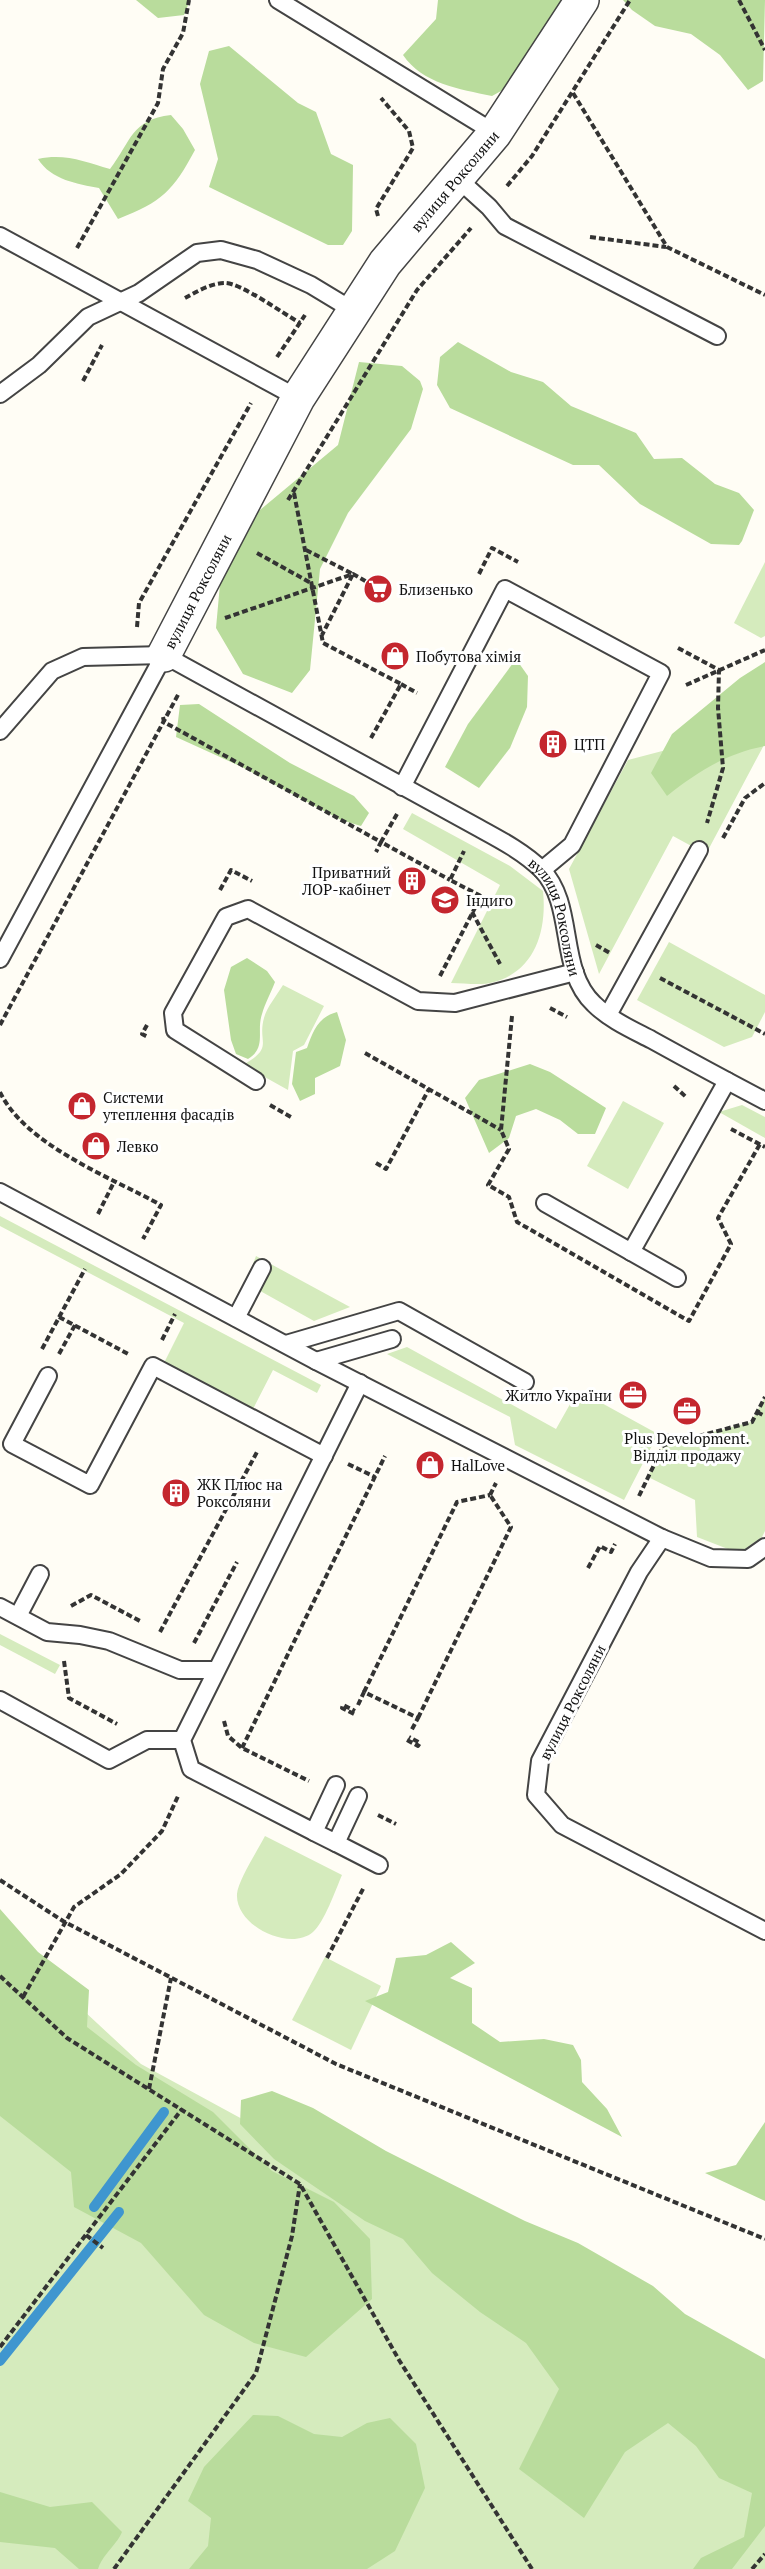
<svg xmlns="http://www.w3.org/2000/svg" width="765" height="2569" viewBox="0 0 765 2569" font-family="'PT Serif',serif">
	<rect width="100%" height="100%" fill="#fffdf5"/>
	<g fill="#d5ebbd">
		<polygon points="765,562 765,636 761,638 734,623"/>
		<polygon points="765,724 765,743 706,854 673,836 599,974 569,869 628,760"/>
		<path d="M 412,813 L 510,866 L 543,891 C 547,929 536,971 494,982 C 481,986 465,983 451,983 L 500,885 L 403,829 Z"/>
		<polygon points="669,942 765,995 765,1012 752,1037 724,1047 637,1000"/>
		<path d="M 283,985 L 324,1006 L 304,1045 L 293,1051 L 288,1090 L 243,1065 C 275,1047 257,1043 264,1018 C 267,1007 277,995 283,985 Z"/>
		<polygon points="623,1101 664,1123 628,1189 587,1166"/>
		<polygon points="742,1105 765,1117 765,1138 719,1112"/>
		<polygon points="0,1216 321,1385 317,1393 273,1370 253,1409 164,1363 184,1323 0,1226"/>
		<polygon points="256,1256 350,1307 314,1321 246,1283"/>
		<polygon points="407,1347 556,1429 578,1390 658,1434 624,1500 515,1445 510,1417 387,1354"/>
		<polygon points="765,1397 765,1531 762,1537 745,1549 728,1549 697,1537 695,1500 648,1477 664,1445 751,1422"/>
		<polygon points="0,1634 60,1665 55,1674 0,1645"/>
		<path d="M 265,1836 L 342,1875 C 336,1889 324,1923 313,1932 C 290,1952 235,1926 237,1894 C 238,1880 258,1850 265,1836 Z"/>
		<polygon points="0,1937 26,1957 141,2064 380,2194 765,2390 765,2569 0,2569"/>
		<polygon points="325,1957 381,1986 351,2050 292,2020"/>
	</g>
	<g fill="#b9dc9c">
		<polygon points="136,0 190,0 184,15 158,18"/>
		<path d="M 438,0 L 568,0 L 519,81 L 492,96 C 459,89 423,84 403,55 L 436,19 Z"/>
		<polygon points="623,0 765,0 763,81 748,90 720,55 691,34 655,26 632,10"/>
		<polygon points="229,46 298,103 316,112 331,154 353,165 352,231 343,245 328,245 209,187 218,159 200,84 209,51"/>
		<path d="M 171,115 L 183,129 L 195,150 C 173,191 162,202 118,219 L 99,188 C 78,184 51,180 38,159 C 65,153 85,162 110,169 C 132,140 131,120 171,115 Z"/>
		<polygon points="458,342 511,372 543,382 571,406 636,433 654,459 682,458 715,484 739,493 754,510 742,541 739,545 711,544 640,504 599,465 573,465 450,408 437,385 440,357"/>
		<polygon points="359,362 402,366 420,381 423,389 411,429 348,513 320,569 310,670 292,693 243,674 216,628 224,540 338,445"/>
		<polygon points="516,659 528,676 527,707 510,748 479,788 445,767 468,724"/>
		<path d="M 765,662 L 765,746 C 727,753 697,772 667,796 L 651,773 L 672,734 L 740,678 Z"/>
		<polygon points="199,704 290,763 354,796 369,813 361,826 341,820 242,767 176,737 180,705"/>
		<path d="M 247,958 L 267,971 L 275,982 C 271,993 265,1003 262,1014 C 256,1032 267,1047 248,1059 L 236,1054 L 231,1040 L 224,990 L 231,967 Z"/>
		<path d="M 337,1012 L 346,1040 L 340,1066 L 315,1078 L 315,1094 L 300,1101 L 292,1084 L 296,1052 L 307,1048 C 313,1031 318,1017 337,1012 Z"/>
		<polygon points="530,1064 550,1072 606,1108 595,1134 578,1134 560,1120 536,1109 516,1116 509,1138 489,1153 465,1098 479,1080"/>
		<polygon points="0,1909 38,1952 89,1990 87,2027 136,2065 213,2112 272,2171 334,2202 370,2239 372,2299 306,2357 254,2343 204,2315 141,2243 74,2207 71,2172 0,2116"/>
		<polygon points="451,1942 475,1963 450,1978 472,1988 472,2023 500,2042 544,2039 573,2045 581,2060 582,2082 607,2109 622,2137 365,2001 388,1992 396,1958 426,1955"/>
		<polygon points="272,2091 313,2108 386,2151 525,2221 578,2243 653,2286 685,2314 765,2359 765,2526 732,2569 693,2569 701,2558 744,2537 752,2493 719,2478 696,2446 668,2423 625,2452 584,2518 519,2469 559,2389 526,2343 480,2312 432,2273 403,2239 365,2221 274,2159 240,2124 241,2100"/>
		<polygon points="765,2122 765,2201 705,2173 736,2165"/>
		<polygon points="253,2415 278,2416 314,2434 342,2437 367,2423 390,2418 416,2444 425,2488 395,2551 367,2569 189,2569 208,2546 211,2518 188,2501 204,2467"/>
		<path d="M 0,2492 L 50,2507 L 92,2502 L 122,2532 C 116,2546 102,2555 98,2569 L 79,2569 L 55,2548 L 0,2542 Z"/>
	</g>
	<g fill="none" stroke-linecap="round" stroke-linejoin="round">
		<g stroke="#3f96cf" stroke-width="10">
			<polyline points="94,2207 164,2112"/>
			<polyline points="0,2361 119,2212"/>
		</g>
		<g stroke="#444" stroke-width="20">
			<g id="lane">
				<polyline points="278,0 495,133"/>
				<polyline points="457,178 489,207 505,226 717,336"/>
				<polyline points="0,236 298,398"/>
				<polyline points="0,394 39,365 88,317 139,293 197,253 221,250 257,260 311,285 354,311"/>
				<path id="s1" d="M 164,655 L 477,827 C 499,839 524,852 542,870 C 576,906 557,969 594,1004 C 610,1020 633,1030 652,1040 C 690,1061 727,1081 765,1101"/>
				<polyline points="0,731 52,671 83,657 164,655"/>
				<polyline points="402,787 505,589 661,673 572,845 542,870"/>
				<polyline points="0,959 164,655"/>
				<polyline points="608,1015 699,850"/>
				<polyline points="256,1081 175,1030 173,1013 226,917 248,909 418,1001 455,1003 575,972"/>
				<polyline points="0,1192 316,1361 662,1538 711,1558 748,1559 765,1547"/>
				<polyline points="545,1203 677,1278"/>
				<polyline points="631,1252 727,1081"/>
				<polyline points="236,1318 262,1268"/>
				<polyline points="286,1344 399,1311 525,1382"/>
				<polyline points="316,1361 392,1339"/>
				<polyline points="48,1376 12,1444 90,1485 153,1366 324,1456"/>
				<polyline points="662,1538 639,1572 540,1761 536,1795 562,1825 765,1931"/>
				<polyline points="0,1607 47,1632 80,1635 109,1641 180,1670 216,1670"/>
				<polyline points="18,1616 40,1574"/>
				<polyline points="0,1700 109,1760 147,1740 182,1740"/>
				<polyline points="336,1785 314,1832 336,1843 358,1796"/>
				<polyline points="314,1832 191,1769 182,1740 360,1383"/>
				<polyline points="336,1843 379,1865"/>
			</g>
		</g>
		<g stroke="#444" stroke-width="36">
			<g id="street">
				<path id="s2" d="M 164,655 L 298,398 L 385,263 L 495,133 L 582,0"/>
			</g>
		</g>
		<g stroke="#333" stroke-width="4" stroke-dasharray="6 3" stroke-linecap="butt">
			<polyline points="739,0 765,50"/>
			<polyline points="573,93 667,247 765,295"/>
			<polyline points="507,186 532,156 630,0"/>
			<polyline points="378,216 376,209 413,148 409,131 381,98"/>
			<polyline points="590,237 666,247"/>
			<polyline points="77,248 158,103 163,69 183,33 189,0"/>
			<path d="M 185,298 C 196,292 211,283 225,283 C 241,283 284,314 300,323"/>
			<polyline points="277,357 305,315"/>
			<polyline points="83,381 102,345"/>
			<polyline points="294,493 323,643 401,684 371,738"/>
			<polyline points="288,500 417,290 471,228"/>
			<polyline points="306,550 353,574 322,635"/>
			<polyline points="257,553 311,583"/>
			<polyline points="479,574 492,548 518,562"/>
			<polyline points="225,618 353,574 367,582"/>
			<polyline points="137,627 139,603 251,403"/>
			<polyline points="678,648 719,670 718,708 723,768 707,823"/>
			<polyline points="401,684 417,693"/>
			<polyline points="686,685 765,650"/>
			<polyline points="163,717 164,722 381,842 376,852"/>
			<polyline points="397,814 381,842 450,880"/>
			<polyline points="723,838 745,798 765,783"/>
			<polyline points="220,890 231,870 252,881"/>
			<polyline points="472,912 500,964"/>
			<polyline points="596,945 610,953"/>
			<polyline points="440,976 481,896 450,880 464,851"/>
			<polyline points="660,978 765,1034"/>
			<polyline points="550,1008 567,1017"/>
			<polyline points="512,1016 501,1130 509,1149 488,1185 509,1197 517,1222 689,1321 731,1244 718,1218 760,1144"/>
			<polyline points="0,1025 179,693"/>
			<polyline points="147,1025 142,1034 148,1037"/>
			<polyline points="365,1053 501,1130"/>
			<polyline points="674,1086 686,1097"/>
			<path d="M 0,1092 C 25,1145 112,1178 161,1205 L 143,1239"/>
			<polyline points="270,1105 291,1117"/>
			<polyline points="731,1129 765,1147"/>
			<polyline points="376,1163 386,1169 429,1089"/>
			<polyline points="98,1214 115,1180"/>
			<polyline points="59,1317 130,1355"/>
			<polyline points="162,1340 175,1314"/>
			<polyline points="42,1349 85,1269"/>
			<polyline points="59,1354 75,1325"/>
			<polyline points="757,1412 765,1416"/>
			<polyline points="664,1445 752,1422 765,1397"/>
			<polyline points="348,1464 375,1477"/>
			<polyline points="490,1495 496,1483"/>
			<polyline points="639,1496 669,1434"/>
			<polyline points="588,1568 600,1546 611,1552 615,1544"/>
			<polyline points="71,1606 91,1595 140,1621"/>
			<polyline points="160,1632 257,1452"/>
			<polyline points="194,1643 237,1562"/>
			<polyline points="64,1661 69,1698 117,1724"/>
			<polyline points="364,1692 457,1502 490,1495"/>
			<polyline points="358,1705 364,1692 418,1718 411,1731"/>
			<polyline points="354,1714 342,1708 343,1705 355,1711"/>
			<polyline points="418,1718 511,1527 490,1495"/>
			<polyline points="224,1721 228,1736 242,1748 309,1781"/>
			<polyline points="407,1740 418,1746 420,1743 409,1737"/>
			<polyline points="242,1748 385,1456"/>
			<polyline points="378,1815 396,1824"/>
			<polyline points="0,1880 63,1921 336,2064 765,2239"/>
			<polyline points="327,1958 364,1887"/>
			<polyline points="0,1976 67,2038 300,2184 399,2360 532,2569"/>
			<polyline points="23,1997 74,1907 121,1874 162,1831 179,1794"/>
			<polyline points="149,2089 171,1978"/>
			<polyline points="86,2235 103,2248"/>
			<polyline points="0,2347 182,2109"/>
			<polyline points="114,2569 256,2373 292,2236 300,2184"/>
			<polyline points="752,2569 765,2554"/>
		</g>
		<use href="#lane" stroke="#fff" stroke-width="16"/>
		<use href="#street" stroke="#fff" stroke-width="33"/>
	</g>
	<defs>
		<g id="supermarket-disc" transform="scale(1.5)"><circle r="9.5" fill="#c4262e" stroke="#fff"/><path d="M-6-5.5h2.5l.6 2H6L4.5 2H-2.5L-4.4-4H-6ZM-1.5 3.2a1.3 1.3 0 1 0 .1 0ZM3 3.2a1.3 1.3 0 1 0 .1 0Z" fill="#fff"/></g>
		<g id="shop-disc" transform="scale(1.5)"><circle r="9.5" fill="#c4262e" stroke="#fff"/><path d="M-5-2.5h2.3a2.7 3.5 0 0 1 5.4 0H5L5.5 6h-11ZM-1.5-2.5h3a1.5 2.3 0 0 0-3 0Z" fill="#fff"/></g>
		<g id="building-disc" transform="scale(1.5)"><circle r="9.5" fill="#c4262e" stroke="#fff"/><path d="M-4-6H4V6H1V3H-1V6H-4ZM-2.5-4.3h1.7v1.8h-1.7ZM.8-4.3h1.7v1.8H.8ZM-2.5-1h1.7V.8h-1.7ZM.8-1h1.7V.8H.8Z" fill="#fff"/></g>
		<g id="school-disc" transform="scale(1.5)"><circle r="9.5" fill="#c4262e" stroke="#fff"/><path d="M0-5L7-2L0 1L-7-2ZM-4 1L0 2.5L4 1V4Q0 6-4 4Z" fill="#fff"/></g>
		<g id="office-disc" transform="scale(1.5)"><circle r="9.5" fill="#c4262e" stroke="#fff"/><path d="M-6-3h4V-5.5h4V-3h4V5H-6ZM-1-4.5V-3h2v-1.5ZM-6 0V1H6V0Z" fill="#fff"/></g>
	</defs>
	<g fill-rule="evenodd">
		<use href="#supermarket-disc" x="378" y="589"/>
		<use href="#shop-disc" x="395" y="656"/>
		<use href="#building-disc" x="553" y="744"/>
		<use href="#building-disc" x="412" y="881"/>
		<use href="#school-disc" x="445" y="900"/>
		<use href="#shop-disc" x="82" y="1106"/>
		<use href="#shop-disc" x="96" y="1146"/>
		<use href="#office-disc" x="633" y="1395"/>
		<use href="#office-disc" x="687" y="1411"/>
		<use href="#shop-disc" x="430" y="1465"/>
		<use href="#building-disc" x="176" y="1493"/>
	</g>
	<g text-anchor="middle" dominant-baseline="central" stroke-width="6" stroke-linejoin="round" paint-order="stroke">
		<g font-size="15" fill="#111" stroke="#fff">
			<text stroke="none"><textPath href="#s2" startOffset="558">вулиця Роксоляни</textPath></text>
			<text stroke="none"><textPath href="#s2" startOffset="72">вулиця Роксоляни</textPath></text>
			<text stroke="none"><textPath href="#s1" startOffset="484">вулиця Роксоляни</textPath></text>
			<text transform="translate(572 1702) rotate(-63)">вулиця Роксоляни</text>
		</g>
		<g font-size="15" fill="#111" stroke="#fff" text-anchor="start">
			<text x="399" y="589">Близенько</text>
			<text x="416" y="656">Побутова хімія</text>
			<text x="574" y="744">ЦТП</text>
			<text x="391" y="872" text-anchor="end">Приватний<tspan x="391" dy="17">ЛОР-кабінет</tspan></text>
			<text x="466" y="900">Індиго</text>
			<text x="103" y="1097">Системи<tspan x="103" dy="17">утеплення фасадів</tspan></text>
			<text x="117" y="1146">Левко</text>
			<text x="612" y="1395" text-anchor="end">Житло України</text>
			<text x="687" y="1438" text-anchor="middle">Plus Development.<tspan x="687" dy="17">Відділ продажу</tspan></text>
			<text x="451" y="1465">HalLove</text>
			<text x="197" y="1484">ЖК Плюс на<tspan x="197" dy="17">Роксоляни</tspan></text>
		</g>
	</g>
</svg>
